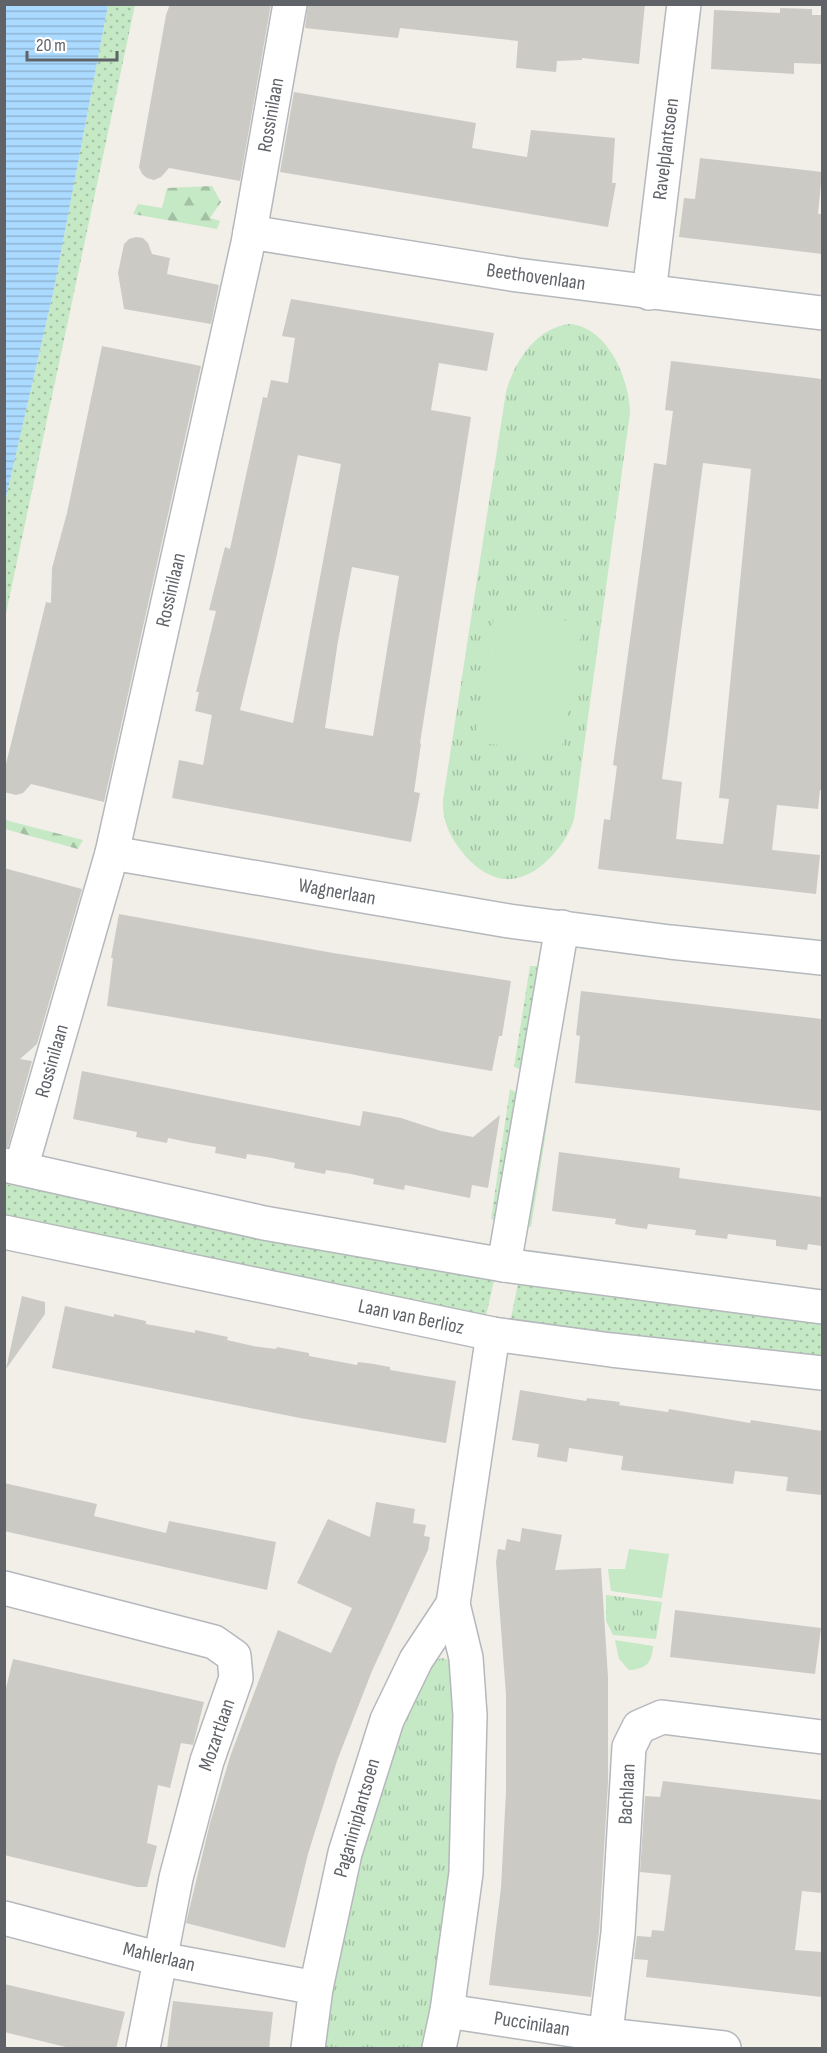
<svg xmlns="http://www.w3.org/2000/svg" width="827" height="2053" viewBox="0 0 827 2053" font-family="'Sofia Sans Condensed',sans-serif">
	<defs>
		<pattern id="grass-dots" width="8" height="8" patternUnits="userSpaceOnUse" patternTransform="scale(1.5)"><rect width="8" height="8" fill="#c5e8c5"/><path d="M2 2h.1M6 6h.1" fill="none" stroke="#a3c0a4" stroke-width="1.8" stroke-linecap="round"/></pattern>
		<pattern id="forest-firs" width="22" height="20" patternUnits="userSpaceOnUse" patternTransform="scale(1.5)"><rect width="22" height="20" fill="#c5e8c5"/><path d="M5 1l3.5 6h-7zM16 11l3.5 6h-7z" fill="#a3c0a4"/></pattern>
		<pattern id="park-tufts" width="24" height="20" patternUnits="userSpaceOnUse" patternTransform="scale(1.5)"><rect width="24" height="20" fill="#c5e8c5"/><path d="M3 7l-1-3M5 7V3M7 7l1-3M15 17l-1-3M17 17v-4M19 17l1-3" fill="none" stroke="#a3c0a4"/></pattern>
		<pattern id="water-rules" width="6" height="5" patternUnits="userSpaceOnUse" patternTransform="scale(1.5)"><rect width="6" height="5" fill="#aadaff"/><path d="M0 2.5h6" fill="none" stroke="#8eb4d2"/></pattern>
	</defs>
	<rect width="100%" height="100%" fill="#f1efe8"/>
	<g fill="url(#grass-dots)">
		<polygon points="108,5 135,5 5,618 5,502 54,289"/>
		<polygon points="530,966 539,966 523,1070 514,1067"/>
		<polygon points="510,1089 520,1095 499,1221 491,1219"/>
		<polygon points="5,1184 495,1276 485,1320 5,1222"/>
		<polygon points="519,1278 822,1318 822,1362 510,1323"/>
	</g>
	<g fill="url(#forest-firs)">
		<polygon points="212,186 221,202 210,218 220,221 217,229 133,214 138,204 162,208 167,188"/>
		<polygon points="5,820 83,840 78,849 5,829"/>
	</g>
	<g fill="url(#park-tufts)">
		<path d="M 569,324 C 607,326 630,379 630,413 L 574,819 C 565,849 529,889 495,877 C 480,872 468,860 459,848 C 448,833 442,818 443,800 L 506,392 C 515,361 535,329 569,324 Z"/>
		<polygon points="606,1595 662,1602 656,1639 613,1635 606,1621"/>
		<polygon points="442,1658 453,1661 461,1767 431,2048 315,2048 382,1761 430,1662"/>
	</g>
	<g fill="#c5e8c5">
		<polygon points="495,610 583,623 561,753 474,742"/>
		<polygon points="541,1094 551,1100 531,1227 522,1224"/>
		<polygon points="629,1549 669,1554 662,1598 611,1591 608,1569 625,1569"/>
		<path d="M 615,1640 L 653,1646 C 652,1663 646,1669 629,1670 L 619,1659 Z"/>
	</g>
	<polygon fill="url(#water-rules)" points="5,5 108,5 54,289 5,502"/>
	<g fill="#cccac5" fill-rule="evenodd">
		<polygon points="170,4 271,4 240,181 169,168 161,177 154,180 147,178 142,174 139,167 166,15"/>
		<polygon points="308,4 645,4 639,64 582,58 582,60 557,61 556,72 516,68 518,41 400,28 398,38 305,28"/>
		<polygon points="780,8 812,9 812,15 822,15 822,64 794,63 794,74 711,69 714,10 780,13"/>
		<polygon points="294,92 476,123 472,148 527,157 531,130 615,138 612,183 616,183 608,227 280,172"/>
		<polygon points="700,158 822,172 818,214 822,214 822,254 679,237 684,198 695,199"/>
		<polygon points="136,237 143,238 148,243 152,254 170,258 167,274 219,285 211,324 124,309 118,273 124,244 129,239"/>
		<path d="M 291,299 L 494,333 L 487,371 L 439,363 L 431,410 L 471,417 L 420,743 L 421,744 L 414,792 L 420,793 L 411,842 L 172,798 L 179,760 L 203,765 L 212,715 L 195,711 L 199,692 L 196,692 L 216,611 L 209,610 L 225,547 L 230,549 L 263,397 L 267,398 L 271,380 L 288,383 L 295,338 L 282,336 ZM 298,455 L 341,464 L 293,723 L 240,710 L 274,568 ZM 352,567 L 399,576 L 373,736 L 325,728 L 338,641 Z"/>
		<polygon points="102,346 201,366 104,802 31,784 23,793 16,795 4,792 4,772 46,602 51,603 52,568 67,513"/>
		<path d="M 671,361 L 822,379 L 822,790 L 820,790 L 818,809 L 777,805 L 772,850 L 820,855 L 816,894 L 598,869 L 604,819 L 610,820 L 617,766 L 613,765 L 615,750 L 654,463 L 666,465 L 673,411 L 665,410 ZM 703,463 L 751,469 L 719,798 L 729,799 L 723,844 L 676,839 L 682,782 L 662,779 Z"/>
		<polygon points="4,868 82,889 37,1044 20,1059 32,1061 8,1147 4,1147"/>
		<polygon points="119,914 333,953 511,981 502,1036 499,1036 492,1071 107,1006 113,958 111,958"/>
		<polygon points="581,991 822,1019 822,1111 575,1083 580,1036 576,1035"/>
		<polygon points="82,1071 360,1126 363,1111 401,1118 441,1131 473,1137 500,1115 488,1188 472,1185 470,1198 405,1185 404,1190 373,1184 374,1179 351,1174 326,1170 325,1174 294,1168 295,1163 272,1158 247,1154 246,1159 215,1153 216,1147 192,1143 168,1138 167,1143 136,1137 137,1132 73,1119"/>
		<polygon points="559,1152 680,1168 679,1178 822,1197 822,1246 808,1244 807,1250 776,1246 776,1240 728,1234 727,1239 712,1237 695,1235 696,1230 648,1224 647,1229 631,1227 615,1224 616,1219 552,1211"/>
		<polygon points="22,1296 45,1302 45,1314 6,1369"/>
		<polygon points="65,1306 114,1317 114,1314 146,1321 146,1324 195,1333 195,1330 228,1337 227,1340 253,1346 276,1349 277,1347 309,1353 309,1356 357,1365 358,1362 374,1364 390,1367 390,1370 456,1381 446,1443 300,1418 52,1368"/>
		<polygon points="520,1390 586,1401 587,1398 620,1402 619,1405 668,1412 669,1409 750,1423 751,1420 822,1431 822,1495 786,1491 788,1477 735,1471 733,1484 621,1470 623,1456 569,1448 567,1462 537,1457 539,1444 512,1440"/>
		<polygon points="4,1483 97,1504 94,1516 166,1533 169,1521 276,1542 267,1590 4,1531"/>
		<polygon points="376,1502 415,1509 413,1523 426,1525 424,1536 430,1537 428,1550 372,1671 337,1761 308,1854 285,1948 186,1923 210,1823 231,1754 278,1630 331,1653 352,1608 297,1583 328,1519 370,1537"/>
		<polygon points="522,1528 562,1535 555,1570 601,1568 608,1677 608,1783 599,1932 591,1997 489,1985 501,1888 506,1791 506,1695 496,1562 498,1549 505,1550 507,1539 520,1542"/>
		<polygon points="675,1610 821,1628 815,1674 670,1657"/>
		<polygon points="13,1659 204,1702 193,1745 181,1743 170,1788 158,1785 147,1843 157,1846 147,1887 137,1887 4,1855 4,1696"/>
		<polygon points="663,1781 822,1800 822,1893 802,1891 795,1950 822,1952 822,1997 646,1977 648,1960 634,1959 637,1936 651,1937 652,1930 664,1931 671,1875 640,1872 645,1796 660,1797"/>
		<polygon points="4,1984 125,2012 116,2049 74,2049 4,2032"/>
		<polygon points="173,2001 273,2012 269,2049 167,2049"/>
	</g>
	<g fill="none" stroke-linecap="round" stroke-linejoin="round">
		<g stroke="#b5b8bc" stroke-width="36">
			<g id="minor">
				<polyline points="250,232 517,275 822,313"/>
				<polyline points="649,293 684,4"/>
				<polyline points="112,853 509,921 670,942 822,958"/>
				<polyline points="4,1165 264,1223 504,1265 822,1307"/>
				<polyline points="21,1168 112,853 248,243 290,4"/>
				<polyline points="4,1232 493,1334 611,1350 822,1373"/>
				<polyline points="504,1265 562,927"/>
				<polyline points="4,1588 214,1642 234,1656 236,1678 207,1761 176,1878 143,2048"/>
				<polyline points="4,1918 160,1959 316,1988"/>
				<polyline points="447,2011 606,2035 724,2048"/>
				<polyline points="308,2048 316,1988 345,1853 387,1720 416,1660 453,1604"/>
				<polyline points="439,2048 447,2011 466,1873 470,1715 466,1658 453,1604 493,1334"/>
				<polyline points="604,2048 618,1933 629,1747 639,1727 662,1717 822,1737"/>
			</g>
		</g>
		<use href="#minor" stroke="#fff" stroke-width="33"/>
	</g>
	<g text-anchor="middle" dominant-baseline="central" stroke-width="4.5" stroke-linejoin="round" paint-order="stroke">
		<g font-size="20" fill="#5f6368" stroke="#fff">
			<text transform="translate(271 115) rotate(-80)">Rossinilaan</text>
			<text transform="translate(666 149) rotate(-83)">Ravelplantsoen</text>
			<text transform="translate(536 277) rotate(8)">Beethovenlaan</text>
			<text transform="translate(171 590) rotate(-77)">Rossinilaan</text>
			<text transform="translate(337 892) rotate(10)">Wagnerlaan</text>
			<text transform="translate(52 1061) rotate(-74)">Rossinilaan</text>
			<text transform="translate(411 1317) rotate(12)">Laan van Berlioz</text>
			<text transform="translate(217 1735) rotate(-71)">Mozartlaan</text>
			<text transform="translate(627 1794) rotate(-87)">Bachlaan</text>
			<text transform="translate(357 1818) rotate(-74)">Paganiniplantsoen</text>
			<text transform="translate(159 1957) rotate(13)">Mahlerlaan</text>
			<text transform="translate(532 2024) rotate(9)">Puccinilaan</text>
		</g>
	</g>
	<rect width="827" height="2053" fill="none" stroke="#5f6368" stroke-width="12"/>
	<path d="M27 51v9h90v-9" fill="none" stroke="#5f6368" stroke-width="3"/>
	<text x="36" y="51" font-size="18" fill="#5f6368" stroke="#ffffff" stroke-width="4.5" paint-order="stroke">20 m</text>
</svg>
